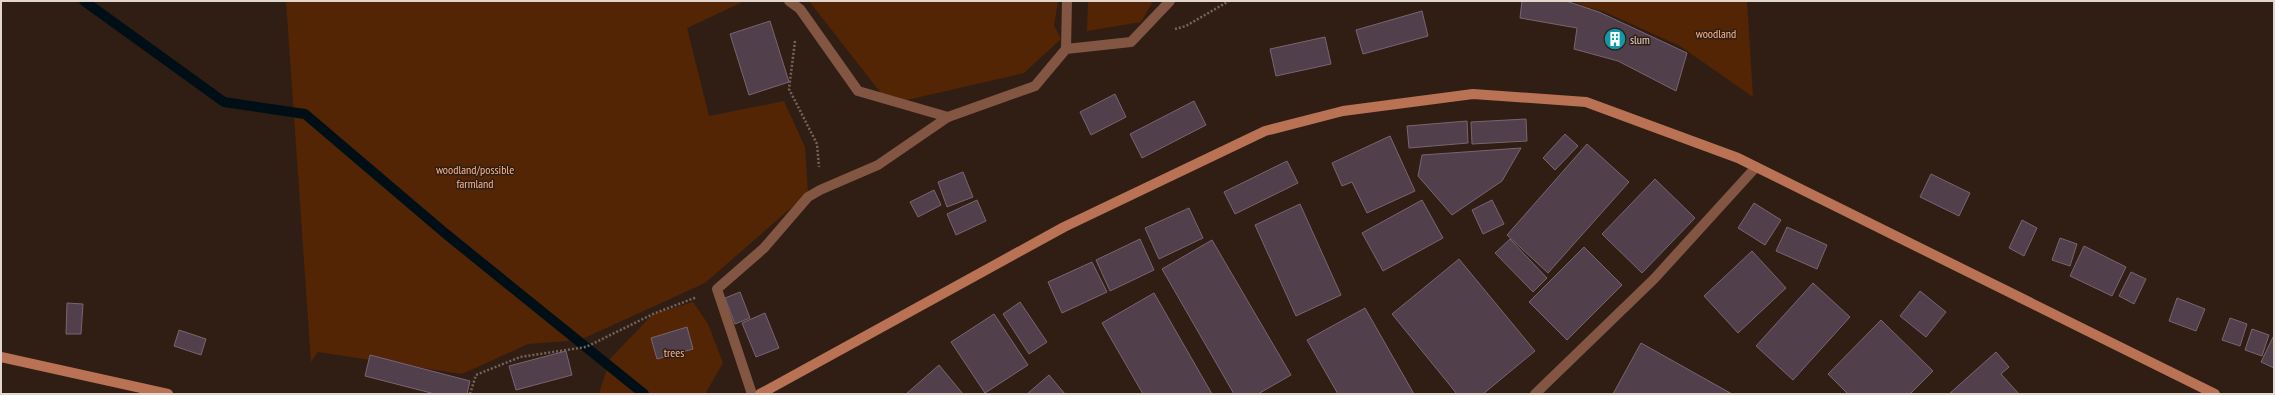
<svg xmlns="http://www.w3.org/2000/svg" width="2275" height="395" viewBox="0 0 2275 395" font-family="'PT Sans Narrow',sans-serif">
	<rect width="100%" height="100%" fill="#301e14"/>
	<g fill="#532505">
		<polygon points="286,1 745,1 687,28 709,116 784,101 805,147 808,193 705,283 580,340 528,344 462,374 318,352 311,362"/>
		<polygon points="809,1 1058,1 1054,25 1061,39 1024,73 907,100 884,97"/>
		<polygon points="1088,1 1153,1 1141,22 1087,31"/>
		<polygon points="1573,1 1747,1 1753,97 1680,46 1605,12 1583,6"/>
		<polygon points="693,302 708,324 723,363 705,394 599,394 610,359 653,314"/>
	</g>
	<g fill="none" stroke-linecap="round" stroke-linejoin="round">
		<polyline stroke="#000f16" stroke-width="10" points="84,1 224,102 305,114 446,234 644,394"/>
	</g>
	<g fill="#523f4c" stroke="#796472">
		<polygon points="1522,1 1566,1 1599,12 1687,53 1676,91 1618,61 1574,49 1577,28 1520,18"/>
		<polygon points="1422,11 1428,36 1363,54 1356,30"/>
		<polygon points="770,21 789,82 749,95 730,34"/>
		<polygon points="1325,37 1331,64 1276,76 1270,49"/>
		<polygon points="1115,94 1126,117 1091,135 1080,112"/>
		<polygon points="1194,101 1206,125 1142,158 1130,134"/>
		<polygon points="1526,119 1527,141 1472,144 1471,122"/>
		<polygon points="1467,121 1468,143 1409,148 1407,126"/>
		<polygon points="1565,134 1578,146 1555,170 1543,158"/>
		<polygon points="1390,136 1415,191 1367,213 1352,182 1342,186 1332,163"/>
		<polygon points="1587,144 1629,182 1548,273 1507,235"/>
		<polygon points="1521,148 1502,181 1452,215 1418,176 1422,155"/>
		<polygon points="1287,161 1298,183 1235,214 1224,192"/>
		<polygon points="963,172 973,197 947,207 938,182"/>
		<polygon points="1931,174 1970,193 1959,216 1920,197"/>
		<polygon points="1655,179 1695,218 1642,273 1602,234"/>
		<polygon points="934,190 941,205 918,217 910,202"/>
		<polygon points="977,200 986,221 956,235 947,214"/>
		<polygon points="1422,200 1443,238 1383,271 1362,233"/>
		<polygon points="1492,200 1504,224 1483,234 1472,210"/>
		<polygon points="1754,203 1781,220 1765,245 1738,228"/>
		<polygon points="1300,204 1341,295 1296,316 1255,225"/>
		<polygon points="1189,208 1203,238 1159,259 1145,228"/>
		<polygon points="2022,220 2037,228 2024,256 2009,248"/>
		<polygon points="1787,227 1827,245 1817,269 1776,251"/>
		<polygon points="2060,238 2077,244 2070,266 2052,260"/>
		<polygon points="1140,239 1154,270 1110,291 1096,260"/>
		<polygon points="1510,239 1547,278 1533,292 1495,253"/>
		<polygon points="1212,240 1291,375 1258,394 1234,394 1162,269"/>
		<polygon points="2084,246 2126,267 2112,296 2070,276"/>
		<polygon points="1584,247 1622,285 1567,340 1529,302"/>
		<polygon points="1752,251 1786,288 1738,333 1704,296"/>
		<polygon points="1459,259 1535,351 1483,394 1457,394 1392,314"/>
		<polygon points="1092,262 1107,292 1062,313 1048,282"/>
		<polygon points="2131,272 2146,279 2134,304 2119,296"/>
		<polygon points="1813,283 1850,317 1793,380 1756,346"/>
		<polygon points="1920,291 1946,312 1926,337 1900,316"/>
		<polygon points="740,292 750,318 735,324 725,298"/>
		<polygon points="1154,293 1212,394 1143,394 1102,323"/>
		<polygon points="2177,298 2205,309 2196,331 2169,321"/>
		<polygon points="1020,302 1047,342 1029,354 1003,314"/>
		<polygon points="67,303 83,304 81,334 66,334"/>
		<polygon points="1365,308 1414,394 1338,394 1307,340"/>
		<polygon points="765,313 779,348 756,357 742,323"/>
		<polygon points="994,314 1028,365 985,393 951,342"/>
		<polygon points="2230,318 2247,324 2240,346 2222,340"/>
		<polygon points="1881,320 1933,371 1910,394 1848,394 1828,374"/>
		<polygon points="687,327 693,349 657,359 651,338"/>
		<polygon points="2252,329 2269,335 2262,356 2245,350"/>
		<polygon points="179,330 206,339 201,355 174,346"/>
		<polygon points="2273,337 2274,338 2274,368 2261,362"/>
		<polygon points="1641,343 1732,394 1613,394"/>
		<polygon points="566,351 572,375 516,390 509,366"/>
		<polygon points="1996,352 2009,367 2001,374 2019,394 1949,394"/>
		<polygon points="370,355 470,381 467,394 435,394 365,376"/>
		<polygon points="939,365 963,394 906,394"/>
		<polygon points="1049,375 1065,394 1027,394"/>
	</g>
	<g fill="none" stroke-linecap="round" stroke-linejoin="round">
		<g stroke="#74645b" stroke-width="2.5" stroke-dasharray="2 2" stroke-linecap="butt">
			<polyline points="1175,29 1186,26 1229,1"/>
			<polyline points="795,41 789,89 817,144 819,167"/>
			<polyline points="470,394 476,375 520,357 586,347 653,314 697,297"/>
		</g>
		<g stroke="#825643" stroke-width="10">
			<polyline points="789,1 800,9 858,91 948,117"/>
			<polyline points="1066,49 1067,1"/>
			<polyline points="752,394 717,289 764,248 808,197 820,190 878,165 948,117 1035,86 1066,49 1131,42 1170,1"/>
			<polyline points="1535,394 1654,279 1756,167"/>
		</g>
		<g stroke="#b97253" stroke-width="10">
			<polyline points="1,357 168,394"/>
			<polyline points="760,394 1064,227 1265,131 1343,111 1473,94 1586,102 1738,158 2215,394"/>
		</g>
	</g>
	<defs>
		<g id="building-disc" transform="scale(1.15)"><circle r="9.5" fill="#0f9aa8" stroke="#301e14"/><path d="M-4-6H4V6H1V3H-1V6H-4ZM-2.5-4.3h1.7v1.8h-1.7ZM.8-4.3h1.7v1.8H.8ZM-2.5-1h1.7V.8h-1.7ZM.8-1h1.7V.8H.8Z" fill="#fff"/></g>
	</defs>
	<g fill-rule="evenodd">
		<use href="#building-disc" x="1615" y="39"/>
	</g>
	<g text-anchor="middle" dominant-baseline="central" stroke-width="3" stroke-linejoin="round" paint-order="stroke">
		<g font-size="12" fill="#f9b58f" stroke="#301e14">
			<text x="1716" y="33">woodland</text>
			<text x="475" y="169">woodland/possible<tspan x="475" dy="14">farmland</tspan></text>
			<text x="674" y="352">trees</text>
		</g>
		<g font-size="12" fill="#e3d6cf" stroke="#301e14" text-anchor="start">
			<text x="1630" y="39">slum</text>
		</g>
	</g>
	<rect width="2275" height="395" fill="none" stroke="#e3d6cf" stroke-width="4"/>
</svg>
